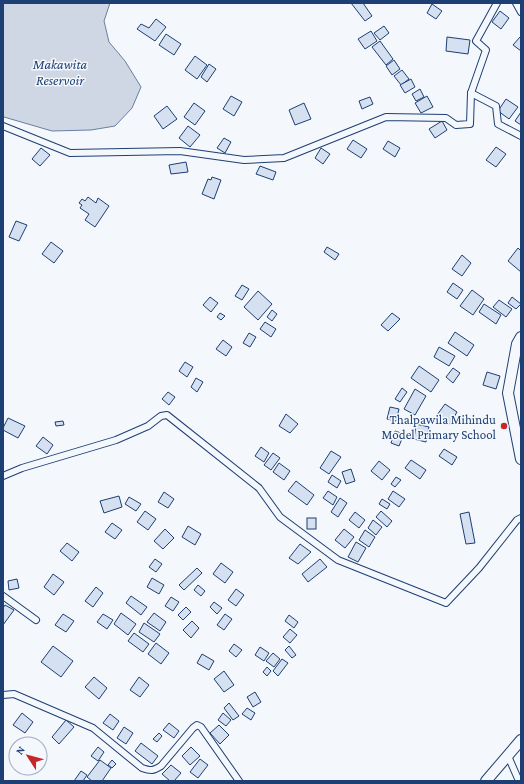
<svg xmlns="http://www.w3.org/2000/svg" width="524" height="784" viewBox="0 0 524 784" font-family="'Crimson Pro',serif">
	<rect width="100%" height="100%" fill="#f4f7fb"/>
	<polygon fill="#cfd7e4" stroke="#687fa3" points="3,3 110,3 104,21 109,42 125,61 141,87 132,108 115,126 91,130 52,131 4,117 3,116"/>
	<g fill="#d5e0f0" stroke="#1d3f73">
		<polygon points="351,3 363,3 372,16 365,21"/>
		<polygon points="432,4 442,11 436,19 427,13"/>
		<polygon points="500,11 509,18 501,29 492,22"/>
		<polygon points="156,19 166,27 155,41 137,29 141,24 149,28"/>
		<polygon points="384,26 389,33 380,40 374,33"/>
		<polygon points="371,31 377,41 365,49 358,39"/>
		<polygon points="166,34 181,44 174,55 159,45"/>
		<polygon points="447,37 470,40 468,54 446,51"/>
		<polygon points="520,37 521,37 521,51 513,45"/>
		<polygon points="380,41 393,59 386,65 372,47"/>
		<polygon points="195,56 207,65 197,79 185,70"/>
		<polygon points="394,60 400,69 392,75 386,66"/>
		<polygon points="209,64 216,69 207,82 201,77"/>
		<polygon points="402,70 409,79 401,85 394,76"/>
		<polygon points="411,79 415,87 405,93 400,85"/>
		<polygon points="420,89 424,97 416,101 412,94"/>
		<polygon points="231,96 242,102 234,116 223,109"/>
		<polygon points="427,96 433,107 421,113 415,103"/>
		<polygon points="370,97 373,104 362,109 359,101"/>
		<polygon points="506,99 518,107 509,119 498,111"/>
		<polygon points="194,103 205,111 195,125 184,117"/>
		<polygon points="304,103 311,119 295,125 289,110"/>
		<polygon points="167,106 177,119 163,129 154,116"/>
		<polygon points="521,112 521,125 515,121"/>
		<polygon points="442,121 447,130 435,138 429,129"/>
		<polygon points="188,126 200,135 190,147 179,138"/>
		<polygon points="224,138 231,142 225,153 217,148"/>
		<polygon points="353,140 367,149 361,158 347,149"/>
		<polygon points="388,141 400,148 395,157 383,149"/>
		<polygon points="496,147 506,154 496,167 486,160"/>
		<polygon points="41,148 50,155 40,166 32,159"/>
		<polygon points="321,148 330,154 323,164 315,158"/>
		<polygon points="186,162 188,172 171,174 169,165"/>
		<polygon points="260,166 276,172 273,180 256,174"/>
		<polygon points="212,177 221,180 214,199 202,194 208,179 211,180"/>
		<polygon points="88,197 96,203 98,198 109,206 95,227 85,220 89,214 80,208 82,205 79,203 82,199 85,201"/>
		<polygon points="16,221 27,225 19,241 9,237"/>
		<polygon points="51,242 63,251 54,263 42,254"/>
		<polygon points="327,247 339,254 335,260 324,252"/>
		<polygon points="518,248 521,251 521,272 508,261"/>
		<polygon points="462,255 471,263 462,276 452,269"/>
		<polygon points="453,283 463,290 457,299 447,292"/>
		<polygon points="242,285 249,289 242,300 235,296"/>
		<polygon points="472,290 484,299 473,315 460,306"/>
		<polygon points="258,291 272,304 258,320 244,307"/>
		<polygon points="210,297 218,303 211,312 203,305"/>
		<polygon points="512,297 521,304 516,309 508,303"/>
		<polygon points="499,300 512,309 506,317 493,307"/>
		<polygon points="484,304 501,315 496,324 479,312"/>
		<polygon points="272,310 277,314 272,321 267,317"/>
		<polygon points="220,313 225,316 221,320 217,317"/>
		<polygon points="392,313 400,319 388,331 381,325"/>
		<polygon points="265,322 276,329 271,337 260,329"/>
		<polygon points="455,332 474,345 467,356 448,343"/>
		<polygon points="249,333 256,337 250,347 243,343"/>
		<polygon points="223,340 232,347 226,356 216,349"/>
		<polygon points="439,347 455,356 449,366 434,357"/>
		<polygon points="185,362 193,367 187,377 179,371"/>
		<polygon points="419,366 439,380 431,392 411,378"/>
		<polygon points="453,368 460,373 453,383 446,377"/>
		<polygon points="487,372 500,376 496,389 483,385"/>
		<polygon points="196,378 203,382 197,392 191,387"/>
		<polygon points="402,388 407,392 400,402 395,399"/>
		<polygon points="415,389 426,396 415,415 404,409"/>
		<polygon points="168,392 175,397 169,405 162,399"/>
		<polygon points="445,404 457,412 450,424 437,415"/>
		<polygon points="390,407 399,409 396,421 387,419"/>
		<polygon points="286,414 298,424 290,433 279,426"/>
		<polygon points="8,418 25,426 18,438 3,430 3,428"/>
		<polygon points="63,421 64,425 56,426 55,422"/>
		<polygon points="416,424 429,427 426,442 414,439"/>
		<polygon points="395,431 404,434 399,446 391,443"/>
		<polygon points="43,437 53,445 47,454 36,446"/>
		<polygon points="261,447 269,453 264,462 255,456"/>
		<polygon points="444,449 457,457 452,465 439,456"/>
		<polygon points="331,451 341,457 329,474 320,468"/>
		<polygon points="273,453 280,458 271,470 264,465"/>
		<polygon points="411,460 426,470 420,479 405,468"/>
		<polygon points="379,461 390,470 382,480 371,471"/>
		<polygon points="279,463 290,471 284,480 273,472"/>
		<polygon points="351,469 355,481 346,484 342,472"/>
		<polygon points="332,475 341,481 337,488 328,482"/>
		<polygon points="396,477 401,480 395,487 391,484"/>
		<polygon points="296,481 314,495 307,505 288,491"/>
		<polygon points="328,491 337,497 333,505 323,498"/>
		<polygon points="393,491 405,499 399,507 388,499"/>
		<polygon points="164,492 174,499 168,508 158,502"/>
		<polygon points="119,496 122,507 104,513 100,501"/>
		<polygon points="129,497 141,504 136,511 125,504"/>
		<polygon points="340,498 347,503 338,517 331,512"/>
		<polygon points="382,499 390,504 387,509 379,504"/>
		<polygon points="145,511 156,519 148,530 137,522"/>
		<polygon points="381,511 392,521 387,527 376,517"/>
		<polygon points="355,512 365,520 359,528 349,520"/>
		<polygon points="469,512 475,543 466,544 460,514"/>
		<rect x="307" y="518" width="9" height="11"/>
		<polygon points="373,520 382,527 376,535 368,528"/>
		<polygon points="112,523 122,530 115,539 105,532"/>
		<polygon points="188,526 201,534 195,545 182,537"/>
		<polygon points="165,529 174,538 163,549 154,541"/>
		<polygon points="344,529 354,537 345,548 335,540"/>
		<polygon points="365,530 375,537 369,547 359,540"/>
		<polygon points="356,542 366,548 358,562 348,557"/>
		<polygon points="67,543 79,552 72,561 60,551"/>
		<polygon points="300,544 311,552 298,564 289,558"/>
		<polygon points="155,559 162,564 156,572 149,567"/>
		<polygon points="320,559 327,567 308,582 302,574"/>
		<polygon points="221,563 233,572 225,583 213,574"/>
		<polygon points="197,568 202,573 184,590 179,585"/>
		<polygon points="53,574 64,582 54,595 44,587"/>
		<polygon points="152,578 164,585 159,594 147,587"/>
		<polygon points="17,579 19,588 9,590 8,581"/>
		<polygon points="198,585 205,591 201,596 194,590"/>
		<polygon points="96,587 103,593 93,607 85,601"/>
		<polygon points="236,589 244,595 236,606 228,600"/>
		<polygon points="131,596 147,607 141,615 126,603"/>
		<polygon points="171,597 179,602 173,611 165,606"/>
		<polygon points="214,602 222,608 217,614 210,607"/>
		<polygon points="5,605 14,610 3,625 3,608"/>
		<polygon points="186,607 191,612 183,620 178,615"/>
		<polygon points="121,613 136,624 128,635 114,624"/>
		<polygon points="154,613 166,622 160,631 147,622"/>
		<polygon points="63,614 74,621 66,632 55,625"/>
		<polygon points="103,614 113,620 107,629 97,622"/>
		<polygon points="225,614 232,619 224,630 217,625"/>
		<polygon points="289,615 298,622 294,628 285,621"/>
		<polygon points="192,621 199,628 191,638 183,630"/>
		<polygon points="144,623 160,634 154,642 139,632"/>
		<polygon points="290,629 297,635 290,643 283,637"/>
		<polygon points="134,633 149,644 143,652 128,641"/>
		<polygon points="156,643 169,653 161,664 148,654"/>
		<polygon points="234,644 242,650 236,657 229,651"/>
		<polygon points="53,646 73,661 61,677 41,662"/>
		<polygon points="289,646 296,655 292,658 285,650"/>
		<polygon points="260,647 269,653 264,661 255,655"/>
		<polygon points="273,653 280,659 274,667 266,661"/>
		<polygon points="202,654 214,661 209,670 197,663"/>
		<polygon points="282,659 288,663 278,676 273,671"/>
		<polygon points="267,667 271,671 267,676 263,672"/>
		<polygon points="224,671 234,685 224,692 214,679"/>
		<polygon points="94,677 107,688 99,699 85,687"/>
		<polygon points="139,677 149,685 140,697 130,690"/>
		<polygon points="255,692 261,702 253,707 247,697"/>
		<polygon points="229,703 239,716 233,720 224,708"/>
		<polygon points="247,708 255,713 251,720 242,714"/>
		<polygon points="22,713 33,722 25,733 13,725"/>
		<polygon points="223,713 231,720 226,726 218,720"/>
		<polygon points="110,714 119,721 113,730 103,723"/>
		<polygon points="66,720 74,727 59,744 52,737"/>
		<polygon points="169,723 179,731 174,738 163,730"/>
		<polygon points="219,725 229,735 220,744 210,733"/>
		<polygon points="124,727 133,733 126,744 117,738"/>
		<polygon points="159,733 162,736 157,742 153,739"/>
		<polygon points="141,743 158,756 152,764 135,751"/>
		<polygon points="98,747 104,752 98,761 91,756"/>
		<polygon points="191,747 200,756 190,765 182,756"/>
		<polygon points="200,759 208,765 198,778 190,772"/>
		<polygon points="100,760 111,768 102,781 92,781 87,777"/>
		<polygon points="112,760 116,764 112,768 108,765"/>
		<polygon points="171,765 181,773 174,781 170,781 162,774"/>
		<polygon points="81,771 87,775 83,781 74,781"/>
	</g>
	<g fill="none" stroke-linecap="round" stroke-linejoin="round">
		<g stroke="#1d3f73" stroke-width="8">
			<g id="minor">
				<polyline points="497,3 476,41 486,50 471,93 496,106 498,124 521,136"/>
				<polyline points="516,3 521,12"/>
				<polyline points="3,126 70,153 180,151 244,160 284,158 386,117 446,118 456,125 470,124 471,93"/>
				<polyline points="3,476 22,468 116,440 148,426 161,416 167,415 259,488 280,517 338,560 446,603 479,568 517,520 521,518"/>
				<polyline points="3,596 36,620"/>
				<path d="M 3,695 L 14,694 L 93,728 L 142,768 C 151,771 153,771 161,766 L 193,728 L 197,725 L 201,727 L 239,781"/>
				<polyline points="508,756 519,781"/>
			</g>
		</g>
		<g stroke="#1d3f73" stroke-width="12">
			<g id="primary">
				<polyline points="521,337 517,344 508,393 521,459"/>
				<polyline points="486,781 521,740"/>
			</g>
		</g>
		<use href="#minor" stroke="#f4f7fb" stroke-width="6"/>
		<use href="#primary" stroke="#f4f7fb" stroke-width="10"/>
	</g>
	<circle fill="#c62828" stroke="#f4f7fb" stroke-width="1.5" cx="504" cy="426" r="4"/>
	<g text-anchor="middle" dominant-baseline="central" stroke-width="3" stroke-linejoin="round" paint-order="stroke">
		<g font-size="13" fill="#1d3f73" stroke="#f4f7fb" text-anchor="end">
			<text x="496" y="419">Thalpawila Mihindu<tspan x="496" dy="15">Model Primary School</tspan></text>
		</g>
		<g font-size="14" font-style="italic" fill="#1d3f73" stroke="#f4f7fb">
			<text x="60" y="64">Makawita<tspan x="60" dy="16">Reservoir</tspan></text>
		</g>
	</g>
	<rect width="524" height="784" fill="none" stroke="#1d3f73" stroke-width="8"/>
	<g transform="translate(28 756) rotate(306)"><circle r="19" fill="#f4f7fb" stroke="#9eadc5"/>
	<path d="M0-3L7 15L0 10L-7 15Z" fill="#c62828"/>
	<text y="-6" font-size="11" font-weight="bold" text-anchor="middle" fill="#1d3f73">N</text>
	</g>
</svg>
